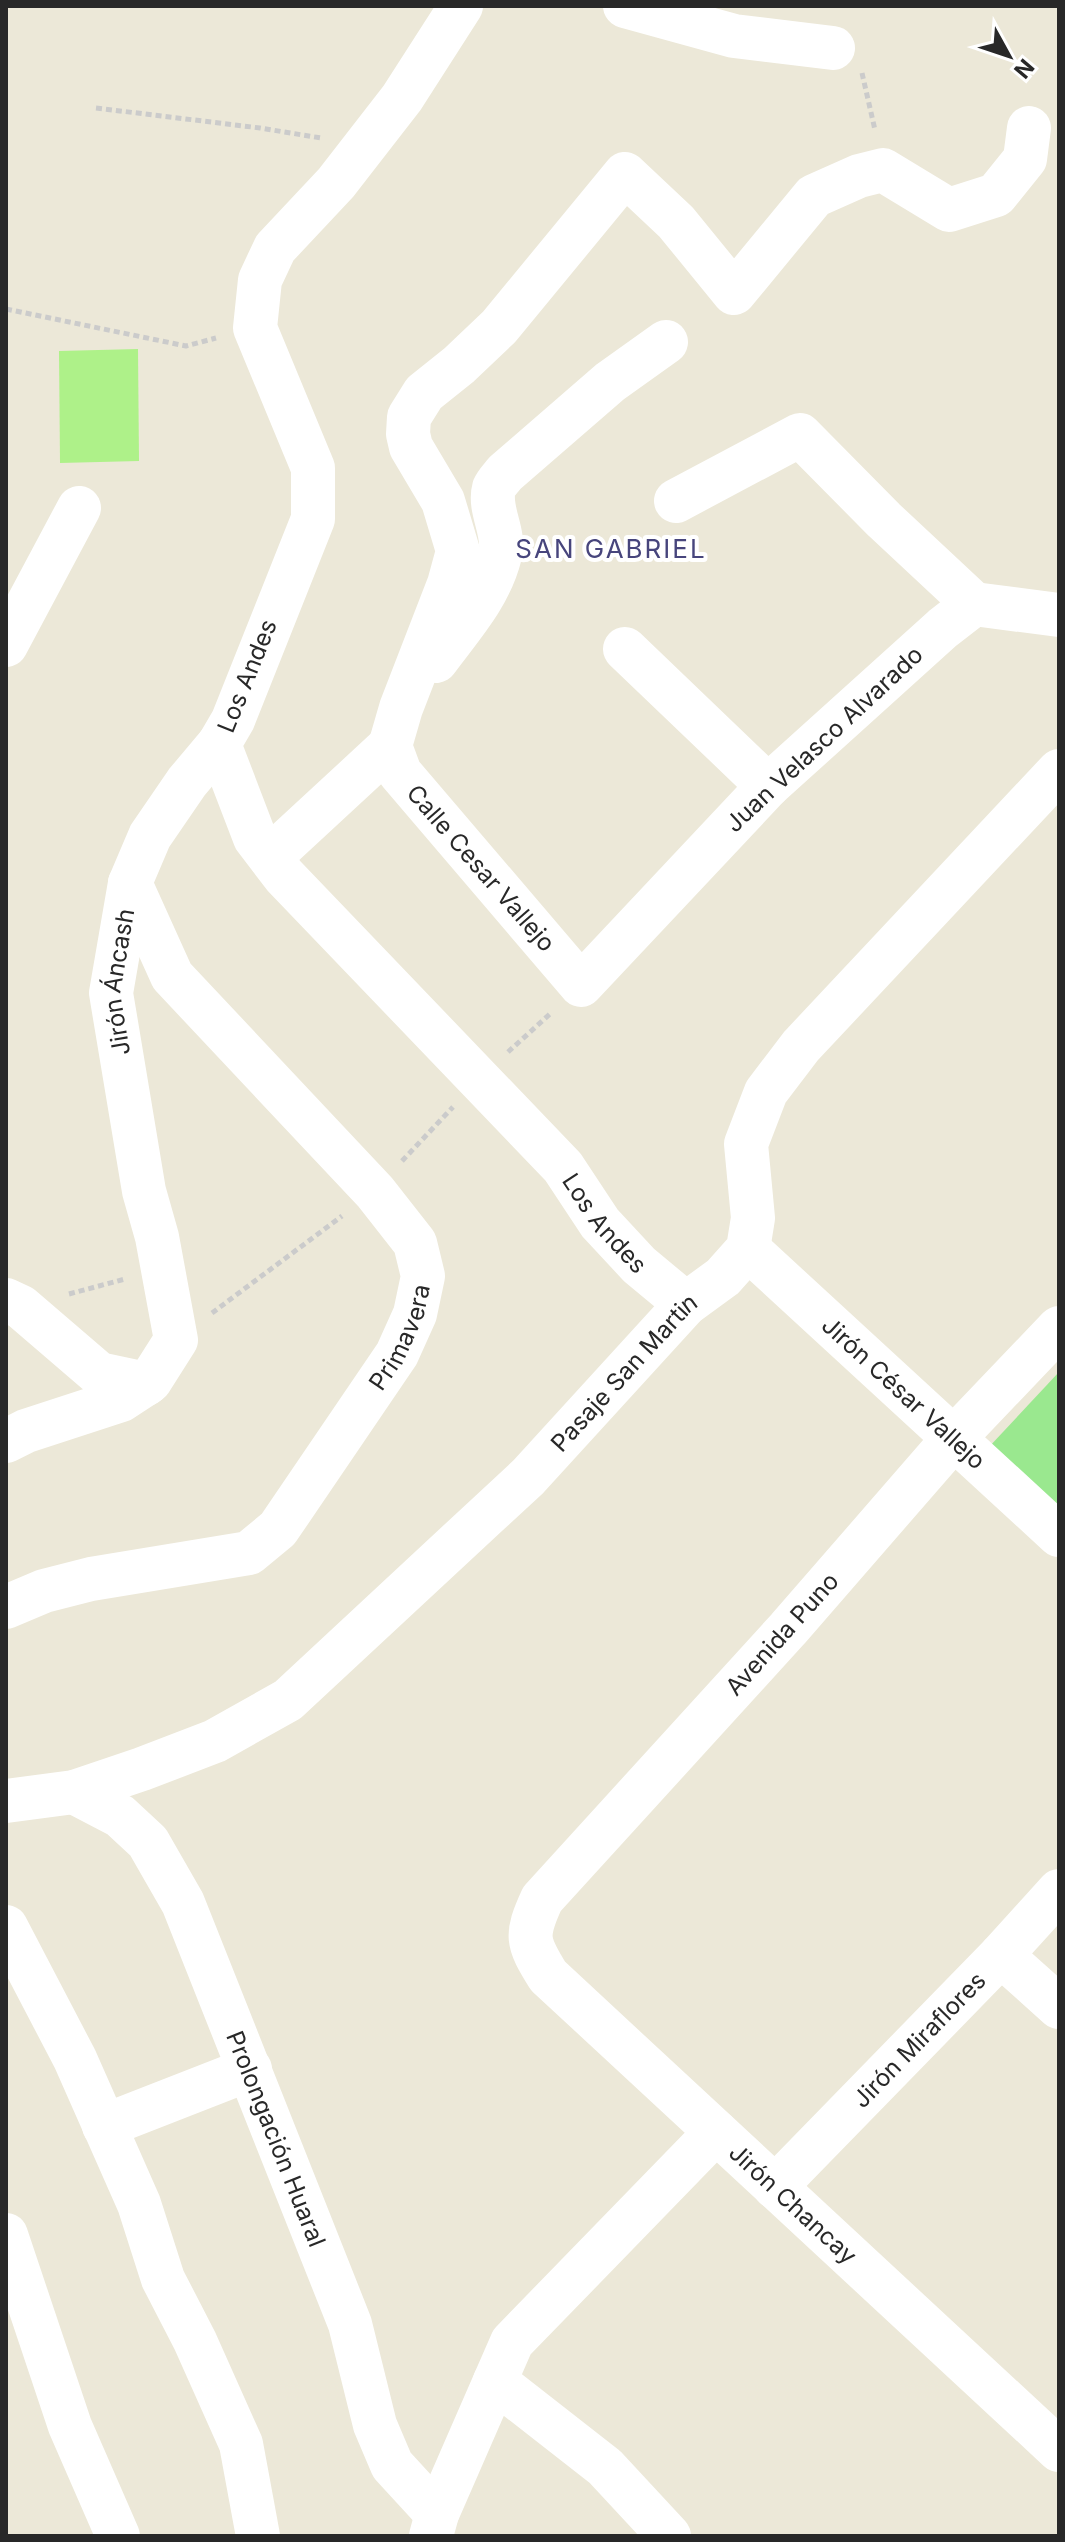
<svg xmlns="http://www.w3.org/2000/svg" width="1065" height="2542" viewBox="0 0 1065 2542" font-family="Inter,sans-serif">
	<rect width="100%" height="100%" fill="#ece8d8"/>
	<polygon fill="#9ae88f" points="1059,1372 1059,1515 988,1448"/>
	<polygon fill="#aef189" points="138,349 139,461 60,463 59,351"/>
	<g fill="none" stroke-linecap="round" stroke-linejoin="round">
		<g stroke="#cbcbcb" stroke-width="5" stroke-dasharray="6 4" stroke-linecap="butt">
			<polyline points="862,73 875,130"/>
			<polyline points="96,108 260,128 321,138"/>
			<polyline points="6,309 186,346 216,338"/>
			<polyline points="508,1052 551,1013"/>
			<polyline points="402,1161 453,1107"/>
			<polyline points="69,1294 125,1279"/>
			<polyline points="212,1313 342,1216"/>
		</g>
		<g stroke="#fff" stroke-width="44">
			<path id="s1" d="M 461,6 L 402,98 L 336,183 L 275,248 L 260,280 L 255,328 L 313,468 L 313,519 L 233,720 L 219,744 L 255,838 L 284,876 L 563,1167 L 600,1223 L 639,1265 L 686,1304"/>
			<polyline points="625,6 734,36 833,48"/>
			<polyline points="676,501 800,435 884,520 974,604"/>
			<polyline points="974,604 943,628 768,786 581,985 400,773 390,746 401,708 449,584 458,551 443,501 411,447 408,434 409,417 424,393 459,365 499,327 625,174 676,222 734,293 814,196 859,176 883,170 949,210 996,195 1025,159 1029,128"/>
			<polyline points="974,604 1059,615"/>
			<polyline points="6,645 79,508"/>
			<polyline points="625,649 768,786"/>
			<path d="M 436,661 C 461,627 490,596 500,555 C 506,533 488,510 494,488 C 496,483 502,477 505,473 L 610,382 L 666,342"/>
			<polyline points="270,857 390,746"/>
			<path id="s2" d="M 748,1249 L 1059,1535"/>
			<polyline points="6,1300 21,1307 99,1374 146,1384"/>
			<path id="s3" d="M 1059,1328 L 954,1438 L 788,1629 L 542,1899 C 525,1936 527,1942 548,1976 L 1059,2450"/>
			<path id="s4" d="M 6,1441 L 26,1431 L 121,1400 L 150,1381 L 176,1340 L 157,1237 L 144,1191 L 111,993 L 130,883 L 150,836 L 187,782 L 219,744"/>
			<path id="s5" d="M 6,1607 L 44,1591 L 91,1579 L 249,1553 L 278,1529 L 397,1354 L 415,1314 L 423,1276 L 415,1243 L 375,1192 L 172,976 L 130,883"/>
			<path id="s6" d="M 74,1792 L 120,1816 L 148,1842 L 183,1903 L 350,2324 L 375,2425 L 392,2465 L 437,2514"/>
			<path id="s7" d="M 6,1801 L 74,1792 L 142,1769 L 215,1741 L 288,1700 L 487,1515 L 528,1477 L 686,1304 L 723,1277 L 748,1249 L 753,1218 L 746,1144 L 766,1092 L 801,1046 L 1059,771"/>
			<polyline points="6,1927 75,2059 139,2204 163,2279 195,2341 241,2444 258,2536"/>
			<polyline points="1001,1955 1059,2007"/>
			<polyline points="104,2126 250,2069"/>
			<path id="s8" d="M 775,2187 L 1001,1955 L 1059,1891"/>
			<polyline points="6,2235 70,2426 118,2536"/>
			<polyline points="495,2381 605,2467 669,2536"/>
			<polyline points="431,2536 437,2514 512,2342 716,2132"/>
		</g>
	</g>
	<g text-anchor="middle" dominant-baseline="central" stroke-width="8" stroke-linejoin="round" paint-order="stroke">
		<g font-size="24" fill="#282828" stroke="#fff">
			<text transform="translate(247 676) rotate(-68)">Los Andes</text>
			<text transform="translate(824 739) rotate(-43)">Juan Velasco Alvarado</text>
			<text transform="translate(481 868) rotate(49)">Calle Cesar Vallejo</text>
			<text stroke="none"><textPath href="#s4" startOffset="570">Jirón Áncash</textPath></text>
			<text stroke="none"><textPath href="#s1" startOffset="1458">Los Andes</textPath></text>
			<text stroke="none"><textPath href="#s5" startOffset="516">Primavera</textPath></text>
			<text stroke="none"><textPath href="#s7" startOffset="772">Pasaje San Martin</textPath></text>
			<text stroke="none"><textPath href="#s2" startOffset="212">Jirón César Vallejo</textPath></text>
			<text transform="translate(782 1634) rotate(-48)">Avenida Puno</text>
			<text stroke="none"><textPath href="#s8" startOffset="206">Jirón Miraflores</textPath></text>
			<text stroke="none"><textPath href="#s6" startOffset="414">Prolongación Huaral</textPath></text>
			<text stroke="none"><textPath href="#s3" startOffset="1188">Jirón Chancay</textPath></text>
		</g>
		<g font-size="26" letter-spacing="2" fill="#47457c" stroke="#fff">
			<text x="611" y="548">SAN GABRIEL</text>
		</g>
	</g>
	<rect width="1065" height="2542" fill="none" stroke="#282828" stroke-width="16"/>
	<g transform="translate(1009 56) rotate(130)" stroke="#ffffff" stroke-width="6" paint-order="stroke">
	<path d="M0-6L14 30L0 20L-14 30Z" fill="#282828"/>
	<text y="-12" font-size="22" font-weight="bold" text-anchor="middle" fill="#282828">N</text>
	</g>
</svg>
